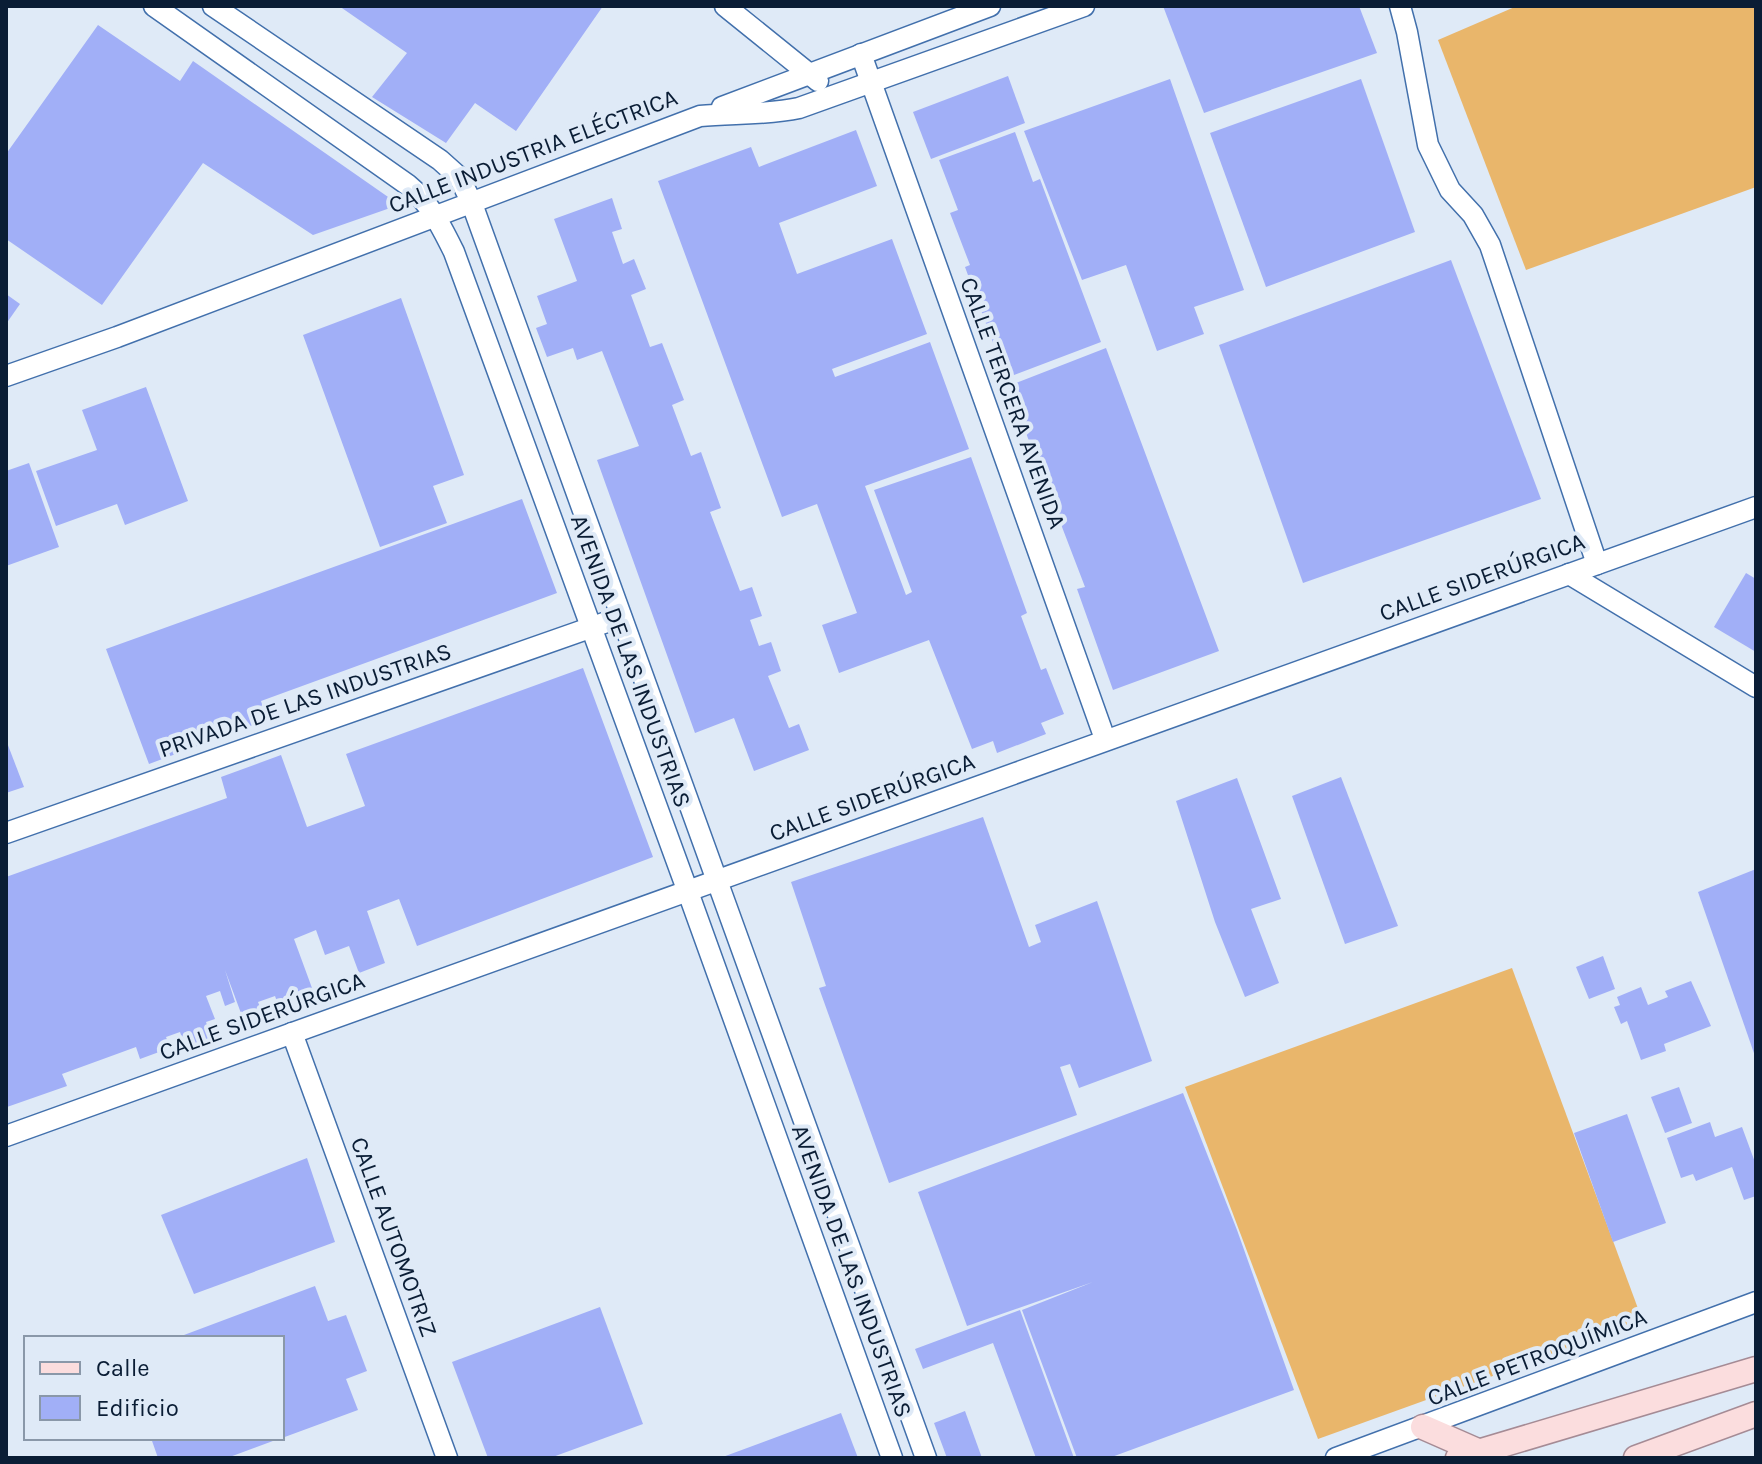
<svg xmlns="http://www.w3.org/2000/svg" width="1762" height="1464" viewBox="0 0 1762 1464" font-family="Karla,sans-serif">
	<rect width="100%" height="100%" fill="#dfeaf7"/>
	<g fill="#e9b66b">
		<polygon points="1517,6 1756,6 1756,187 1526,270 1438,40"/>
		<polygon points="1512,968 1643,1322 1318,1439 1185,1087"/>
	</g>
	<g fill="#a1aff7">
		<polygon points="339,6 603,6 516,131 475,103 446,143 372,97 407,53"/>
		<polygon points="1163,6 1359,6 1377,53 1204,113"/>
		<polygon points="98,25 180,81 193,61 391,199 393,207 313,235 203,163 102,305 6,239 6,154"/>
		<polygon points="1008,76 1025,123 931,159 913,112"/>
		<polygon points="1170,79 1244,290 1194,307 1204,334 1157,351 1126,265 1082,280 1024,131"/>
		<polygon points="1361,79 1415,232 1266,287 1210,133"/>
		<polygon points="856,130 877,186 779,223 797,274 892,239 927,334 832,369 835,377 930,342 969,449 865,486 906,595 912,592 874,490 971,457 1027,613 1021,616 1041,670 1046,668 1064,714 1041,723 1046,734 997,753 993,741 972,749 929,640 839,673 822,625 857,613 817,504 782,517 658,181 751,147 759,167"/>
		<polygon points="1015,132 1033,182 1040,179 1101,342 1006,378 965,267 970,265 950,213 958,210 939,160"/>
		<polygon points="612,198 622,229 612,232 623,264 634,259 646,289 631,295 650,347 662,343 684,400 672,405 691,456 701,452 721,508 710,512 740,591 752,587 762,616 750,620 759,646 771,642 781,671 768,676 789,728 799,724 809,750 754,771 734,718 695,733 597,460 639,446 602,351 577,360 573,348 547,357 536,328 547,324 537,296 577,281 554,219"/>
		<polygon points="1451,260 1541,499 1303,583 1219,345"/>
		<polygon points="6,294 20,304 6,324"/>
		<polygon points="401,298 464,475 433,486 447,523 380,547 303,335"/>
		<polygon points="1106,348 1219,651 1113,690 1077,589 1085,587 1008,386"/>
		<polygon points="146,387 188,501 125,525 117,504 56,526 36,471 97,450 82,410"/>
		<polygon points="29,463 59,547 6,566 6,471"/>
		<polygon points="522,499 557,593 261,701 267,720 149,764 106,649"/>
		<polygon points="1746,573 1756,579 1756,652 1714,627"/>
		<polygon points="583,668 653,857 417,946 399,899 367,911 385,963 359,973 349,946 325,955 316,930 294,939 312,988 302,992 306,1003 281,1013 275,996 258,1002 264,1017 245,1024 225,970 235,1002 225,1006 220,991 206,996 215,1019 206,1022 212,1040 186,1050 180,1032 166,1037 170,1048 140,1059 136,1047 62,1074 67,1086 7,1107 6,877 227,798 221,777 281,755 307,827 365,806 346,754"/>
		<polygon points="6,740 24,787 6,793"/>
		<polygon points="1341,777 1398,926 1345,944 1292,796"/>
		<polygon points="1237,778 1281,899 1251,909 1279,983 1245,997 1215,922 1176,801"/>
		<polygon points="983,817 1029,947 1041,942 1035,925 1097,901 1152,1061 1079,1088 1070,1064 1060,1067 1077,1115 889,1183 819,988 826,986 791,882"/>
		<polygon points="1756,869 1756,1059 1698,892"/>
		<polygon points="1603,956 1615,989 1589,999 1576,967"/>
		<polygon points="1691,981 1711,1026 1664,1044 1666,1051 1641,1060 1627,1021 1621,1024 1614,1007 1620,1005 1617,997 1641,987 1648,1005 1668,997 1665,991"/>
		<polygon points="1679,1087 1692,1123 1665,1133 1651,1097"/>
		<polygon points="1183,1093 1237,1230 1294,1390 1109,1458 1077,1458 1022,1310 1093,1282 967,1326 918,1192"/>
		<polygon points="1627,1114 1666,1223 1613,1242 1574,1133"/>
		<polygon points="1710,1122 1715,1137 1742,1127 1756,1165 1756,1196 1744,1200 1732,1167 1696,1181 1693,1174 1681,1178 1667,1138"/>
		<polygon points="307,1158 335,1242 194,1294 161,1215"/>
		<polygon points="315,1286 328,1321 346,1315 367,1371 346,1379 358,1410 282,1438 282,1338 176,1338"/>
		<polygon points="600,1307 643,1424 550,1458 488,1458 452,1362"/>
		<polygon points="1020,1310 1074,1458 1036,1458 993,1343 923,1369 915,1349"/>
		<polygon points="965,1411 982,1458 947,1458 934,1423"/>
		<polygon points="841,1413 858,1458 720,1458"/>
		<polygon points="151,1438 281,1438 227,1458 158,1458"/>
	</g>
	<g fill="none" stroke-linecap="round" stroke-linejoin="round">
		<g stroke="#4270ac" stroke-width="23">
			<g id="minor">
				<path d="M 154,6 L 408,185 C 430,203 441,226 454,252 L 688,892 L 892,1458"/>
				<polyline points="213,6 440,160 459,177 471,201 926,1458"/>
				<polyline points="725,6 818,81"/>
				<polyline points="1400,6 1407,32 1428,145 1450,190 1473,215 1490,245 1597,564"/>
				<polyline points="861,54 1105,739"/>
				<polyline points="722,107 990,6"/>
				<path d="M 6,376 L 117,337 L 700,116 C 733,113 767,115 799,108 L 1084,6"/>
				<polyline points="1569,574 1756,687"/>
				<polyline points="6,833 621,617"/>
				<polyline points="292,1033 447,1458"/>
				<polyline points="6,1136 1756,507"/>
				<polyline points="1336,1458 1756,1302"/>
			</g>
		</g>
		<g stroke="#a58b95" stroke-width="27">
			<g id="major">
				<polyline points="1423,1427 1480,1452"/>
				<polyline points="1458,1458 1756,1369"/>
				<polyline points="1636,1458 1756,1414"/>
			</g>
		</g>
		<use href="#minor" stroke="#fff" stroke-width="20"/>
		<use href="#major" stroke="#fbddde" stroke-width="24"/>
	</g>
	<g text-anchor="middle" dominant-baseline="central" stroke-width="8" stroke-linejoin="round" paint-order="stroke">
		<g font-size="24" fill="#0a1d35" stroke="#dfeaf7">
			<text transform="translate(533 151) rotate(-21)">CALLE INDUSTRIA ELÉCTRICA</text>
			<text transform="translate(1013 403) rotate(70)">CALLE TERCERA AVENIDA</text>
			<text transform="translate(1482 577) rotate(-20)">CALLE SIDERÚRGICA</text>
			<text transform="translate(631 661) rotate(70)">AVENIDA DE LAS INDUSTRIAS</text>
			<text transform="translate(305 700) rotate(-19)">PRIVADA DE LAS INDUSTRIAS</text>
			<text transform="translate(872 797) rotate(-20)">CALLE SIDERÚRGICA</text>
			<text transform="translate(262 1016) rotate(-20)">CALLE SIDERÚRGICA</text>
			<text transform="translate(394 1237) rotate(70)">CALLE AUTOMOTRIZ</text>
			<text transform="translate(852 1271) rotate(70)">AVENIDA DE LAS INDUSTRIAS</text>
			<text transform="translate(1537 1357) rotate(-21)">CALLE PETROQUÍMICA</text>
		</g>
	</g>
	<rect width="1762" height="1464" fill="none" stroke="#0a1d35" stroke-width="16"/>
	<rect x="24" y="1336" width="260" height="104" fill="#dfeaf7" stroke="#8a98a9" stroke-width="2"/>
	<rect x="40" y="1362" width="40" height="12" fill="#fbddde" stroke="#8a98a9" stroke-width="2"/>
	<text x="96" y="1376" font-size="24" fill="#0a1d35">Calle</text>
	<rect x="40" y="1396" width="40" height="24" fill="#a1aff7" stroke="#8a98a9" stroke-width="2"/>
	<text x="96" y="1416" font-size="24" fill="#0a1d35">Edificio</text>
</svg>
